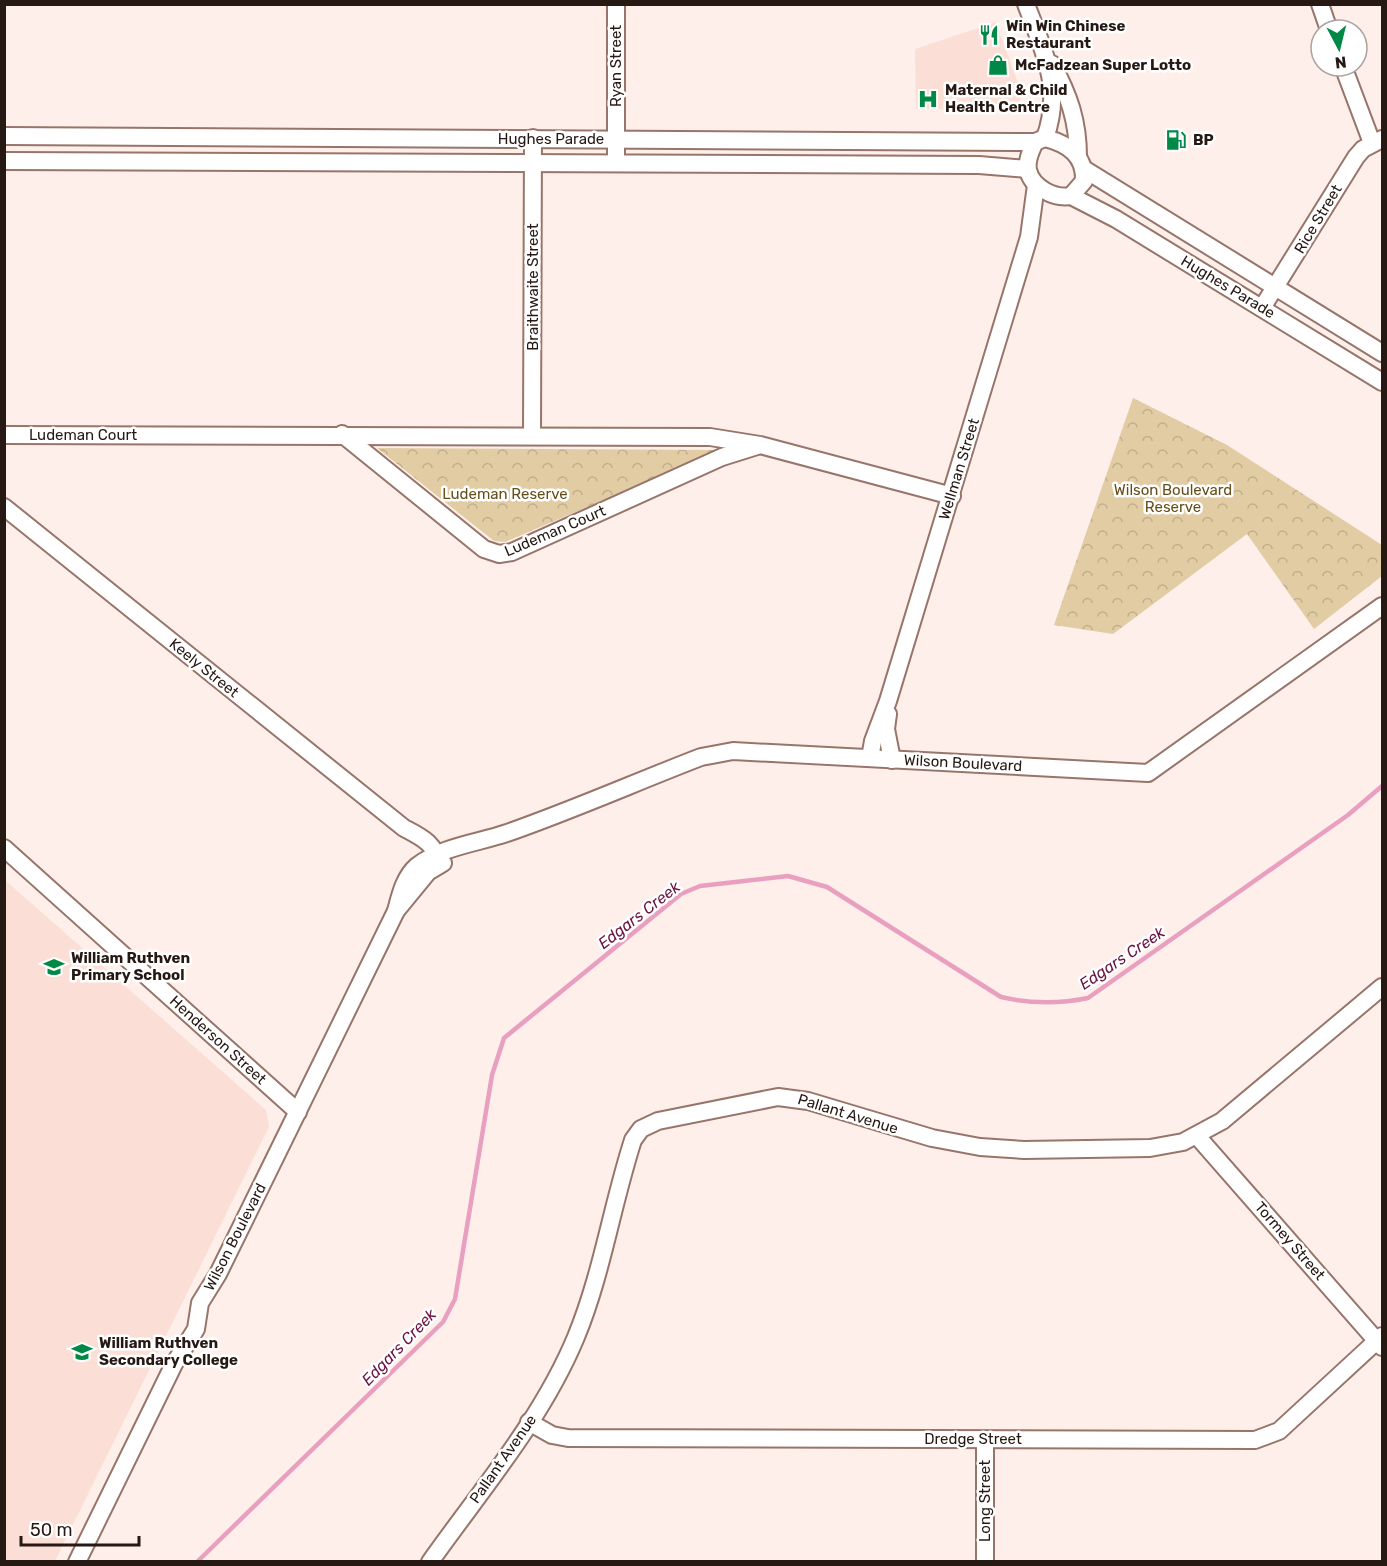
<svg xmlns="http://www.w3.org/2000/svg" width="1387" height="1566" viewBox="0 0 1387 1566" font-family="Rubik,sans-serif">
	<defs>
		<pattern id="park-crowns" width="20" height="18" patternUnits="userSpaceOnUse" patternTransform="scale(1.5)"><rect width="20" height="18" fill="#e1cca4"/><path d="M2 6a3 3 0 1 1 6 0M12 15a3 3 0 1 1 6 0" fill="none" stroke="#c1af8c"/></pattern>
	</defs>
	<rect width="100%" height="100%" fill="#ffefea"/>
	<g fill="#fbdfd6">
		<polygon points="996,22 1022,94 1017,110 916,109 915,49"/>
		<polygon points="5,880 266,1110 269,1127 55,1561 5,1561"/>
	</g>
	<g fill="url(#park-crowns)">
		<polygon points="1133,398 1227,445 1382,545 1382,576 1314,629 1247,534 1113,634 1054,625"/>
		<polygon points="377,448 721,450 505,542 494,541"/>
	</g>
	<g fill="none" stroke-linecap="round" stroke-linejoin="round">
		<path stroke="#e99fbf" stroke-width="4.5" d="M 197,1562 L 443,1322 L 455,1299 L 492,1075 L 504,1038 L 681,894 L 700,886 L 788,876 L 827,887 L 1001,997 C 1031,1004 1059,1004 1088,998 L 1348,815 L 1382,786"/>
		<g stroke="#97756a" stroke-width="20">
			<g id="minor">
				<path d="M 1026,4 C 1044,52 1063,88 1045,138"/>
				<polyline points="1320,4 1329,30"/>
				<path d="M 1052,64 C 1069,95 1078,121 1078,157"/>
				<polyline points="1343,66 1372,143"/>
				<polyline points="4,136 1035,142"/>
				<path d="M 1045,138 C 1069,144 1085,156 1084,181 L 1071,196 C 1055,199 1032,188 1028,170 C 1026,161 1031,150 1035,142 Z"/>
				<polyline points="4,161 979,165 1027,169"/>
				<polyline points="616,163 616,4"/>
				<polyline points="1084,169 1382,353"/>
				<polyline points="1071,196 1116,219 1382,382"/>
				<polyline points="1262,308 1356,157 1363,149 1382,139"/>
				<polyline points="342,434 484,549 499,554 512,552 722,457 757,446"/>
				<polyline points="4,435 710,437 760,445 952,496"/>
				<polyline points="532,436 533,138"/>
				<path d="M 4,507 L 404,828 C 421,837 437,844 438,865"/>
				<polyline points="888,714 886,729 892,760"/>
				<polyline points="870,758 873,741 888,701 1029,237 1036,185"/>
				<polyline points="4,848 298,1112"/>
				<path d="M 396,911 C 400,896 404,877 417,866 C 443,846 478,843 507,833 C 573,810 636,782 701,757 L 733,751 L 1148,773 L 1382,606"/>
				<polyline points="1197,1136 1382,1347"/>
				<polyline points="529,1422 552,1435 568,1438 1255,1440 1279,1431 1382,1336"/>
				<polyline points="77,1562 174,1364 196,1329 200,1303 218,1274 396,911 428,872 443,863"/>
				<path d="M 430,1562 C 481,1490 542,1419 576,1337 C 602,1274 612,1205 633,1140 L 641,1129 L 658,1121 L 778,1097 L 808,1101 L 932,1138 L 980,1147 L 1024,1150 L 1150,1148 L 1183,1142 L 1222,1121 L 1382,987"/>
				<polyline points="985,1562 985,1440"/>
			</g>
		</g>
		<use href="#minor" stroke="#fff" stroke-width="16"/>
	</g>
	<defs>
		<g id="restaurant-bare" transform="scale(1.62)"><path d="M-5-6h1v4h1v-4h1v4h1v-4h1v5L-1.5 .5V6h-2V.5L-5-1ZM5-6V6H3V1.5H1.5Q1.5-4 5-6Z" fill="#008946" stroke="#fff" stroke-width="2.5" paint-order="stroke"/></g>
		<g id="shop-bare" transform="scale(1.62)"><path d="M-5-2.5h2.3a2.7 3.5 0 0 1 5.4 0H5L5.5 6h-11ZM-1.5-2.5h3a1.5 2.3 0 0 0-3 0Z" fill="#008946" stroke="#fff" stroke-width="2.5" paint-order="stroke"/></g>
		<g id="hospital-bare" transform="scale(1.62)"><path d="M-5-5h3v3.5h4V-5h3V5h-3V1.5h-4V5h-3Z" fill="#008946" stroke="#fff" stroke-width="2.5" paint-order="stroke"/></g>
		<g id="fuel-bare" transform="scale(1.62)"><path d="M-5.5-6h7V0h2V4h1.3V-2.5L3-4.5l.8-.8L6-3V5H2.5V1h-1V6h-7ZM-4.2-4.7v3.2H.2V-4.7Z" fill="#008946" stroke="#fff" stroke-width="2.5" paint-order="stroke"/></g>
		<g id="school-bare" transform="scale(1.62)"><path d="M0-5L7-2L0 1L-7-2ZM-4 1L0 2.5L4 1V4Q0 6-4 4Z" fill="#008946" stroke="#fff" stroke-width="2.5" paint-order="stroke"/></g>
	</defs>
	<g fill-rule="evenodd">
		<use href="#restaurant-bare" x="989" y="35"/>
		<use href="#shop-bare" x="998" y="65"/>
		<use href="#hospital-bare" x="928" y="99"/>
		<use href="#fuel-bare" x="1176" y="140"/>
		<use href="#school-bare" x="54" y="967"/>
		<use href="#school-bare" x="82" y="1352"/>
	</g>
	<g text-anchor="middle" dominant-baseline="central" stroke-width="5" stroke-linejoin="round" paint-order="stroke">
		<g font-size="15" font-weight="bold" fill="#261914" stroke="#fff" text-anchor="start">
			<text x="1006" y="26">Win Win Chinese<tspan x="1006" dy="17">Restaurant</tspan></text>
			<text x="1015" y="65">McFadzean Super Lotto</text>
			<text x="945" y="90">Maternal &amp; Child<tspan x="945" dy="17">Health Centre</tspan></text>
			<text x="1193" y="140">BP</text>
			<text x="71" y="958">William Ruthven<tspan x="71" dy="17">Primary School</tspan></text>
			<text x="99" y="1343">William Ruthven<tspan x="99" dy="17">Secondary College</tspan></text>
		</g>
		<g font-size="15" fill="#261914" stroke="#fff">
			<text transform="translate(616 66) rotate(-90)">Ryan Street</text>
			<text x="551" y="139">Hughes Parade</text>
			<text transform="translate(1318 219) rotate(-59)">Rice Street</text>
			<text transform="translate(533 287) rotate(-90)">Braithwaite Street</text>
			<text transform="translate(1228 287) rotate(31)">Hughes Parade</text>
			<text x="83" y="435">Ludeman Court</text>
			<text transform="translate(959 469) rotate(-73)">Wellman Street</text>
			<text transform="translate(555 531) rotate(-23)">Ludeman Court</text>
			<text transform="translate(204 668) rotate(39)">Keely Street</text>
			<text transform="translate(963 763) rotate(3)">Wilson Boulevard</text>
			<text transform="translate(218 1040) rotate(42)">Henderson Street</text>
			<text transform="translate(848 1114) rotate(17)">Pallant Avenue</text>
			<text transform="translate(235 1237) rotate(-63)">Wilson Boulevard</text>
			<text transform="translate(1290 1241) rotate(49)">Tormey Street</text>
			<text x="973" y="1439">Dredge Street</text>
			<text transform="translate(503 1459) rotate(-55)">Pallant Avenue</text>
			<text transform="translate(985 1501) rotate(-90)">Long Street</text>
		</g>
		<g font-size="15" fill="#674f1b" stroke="#fff">
			<text x="1173" y="490">Wilson Boulevard<tspan x="1173" dy="17">Reserve</tspan></text>
			<text x="505" y="494">Ludeman Reserve</text>
		</g>
		<g font-size="16" font-style="italic" fill="#6a1543" stroke="#fff">
			<text transform="translate(639 915) rotate(-38)">Edgars Creek</text>
			<text transform="translate(1122 958) rotate(-34)">Edgars Creek</text>
			<text transform="translate(399 1347) rotate(-46)">Edgars Creek</text>
		</g>
	</g>
	<rect width="1387" height="1566" fill="none" stroke="#261914" stroke-width="12"/>
	<g transform="translate(1339 48) rotate(173)"><circle r="28" fill="#ffffff" stroke="#a8a3a1" stroke-width="1.5"/>
	<path d="M0-4.5L10 22L0 15L-10 22Z" fill="#008946"/>
	<text y="-9" font-size="16" font-weight="bold" text-anchor="middle" fill="#261914">N</text>
	</g>
	<path d="M21 1536v9h118v-9" fill="none" stroke="#261914" stroke-width="3"/>
	<text x="30" y="1536" font-size="18" fill="#261914" stroke="#ffffff" stroke-width="4.5" paint-order="stroke">50 m</text>
</svg>
